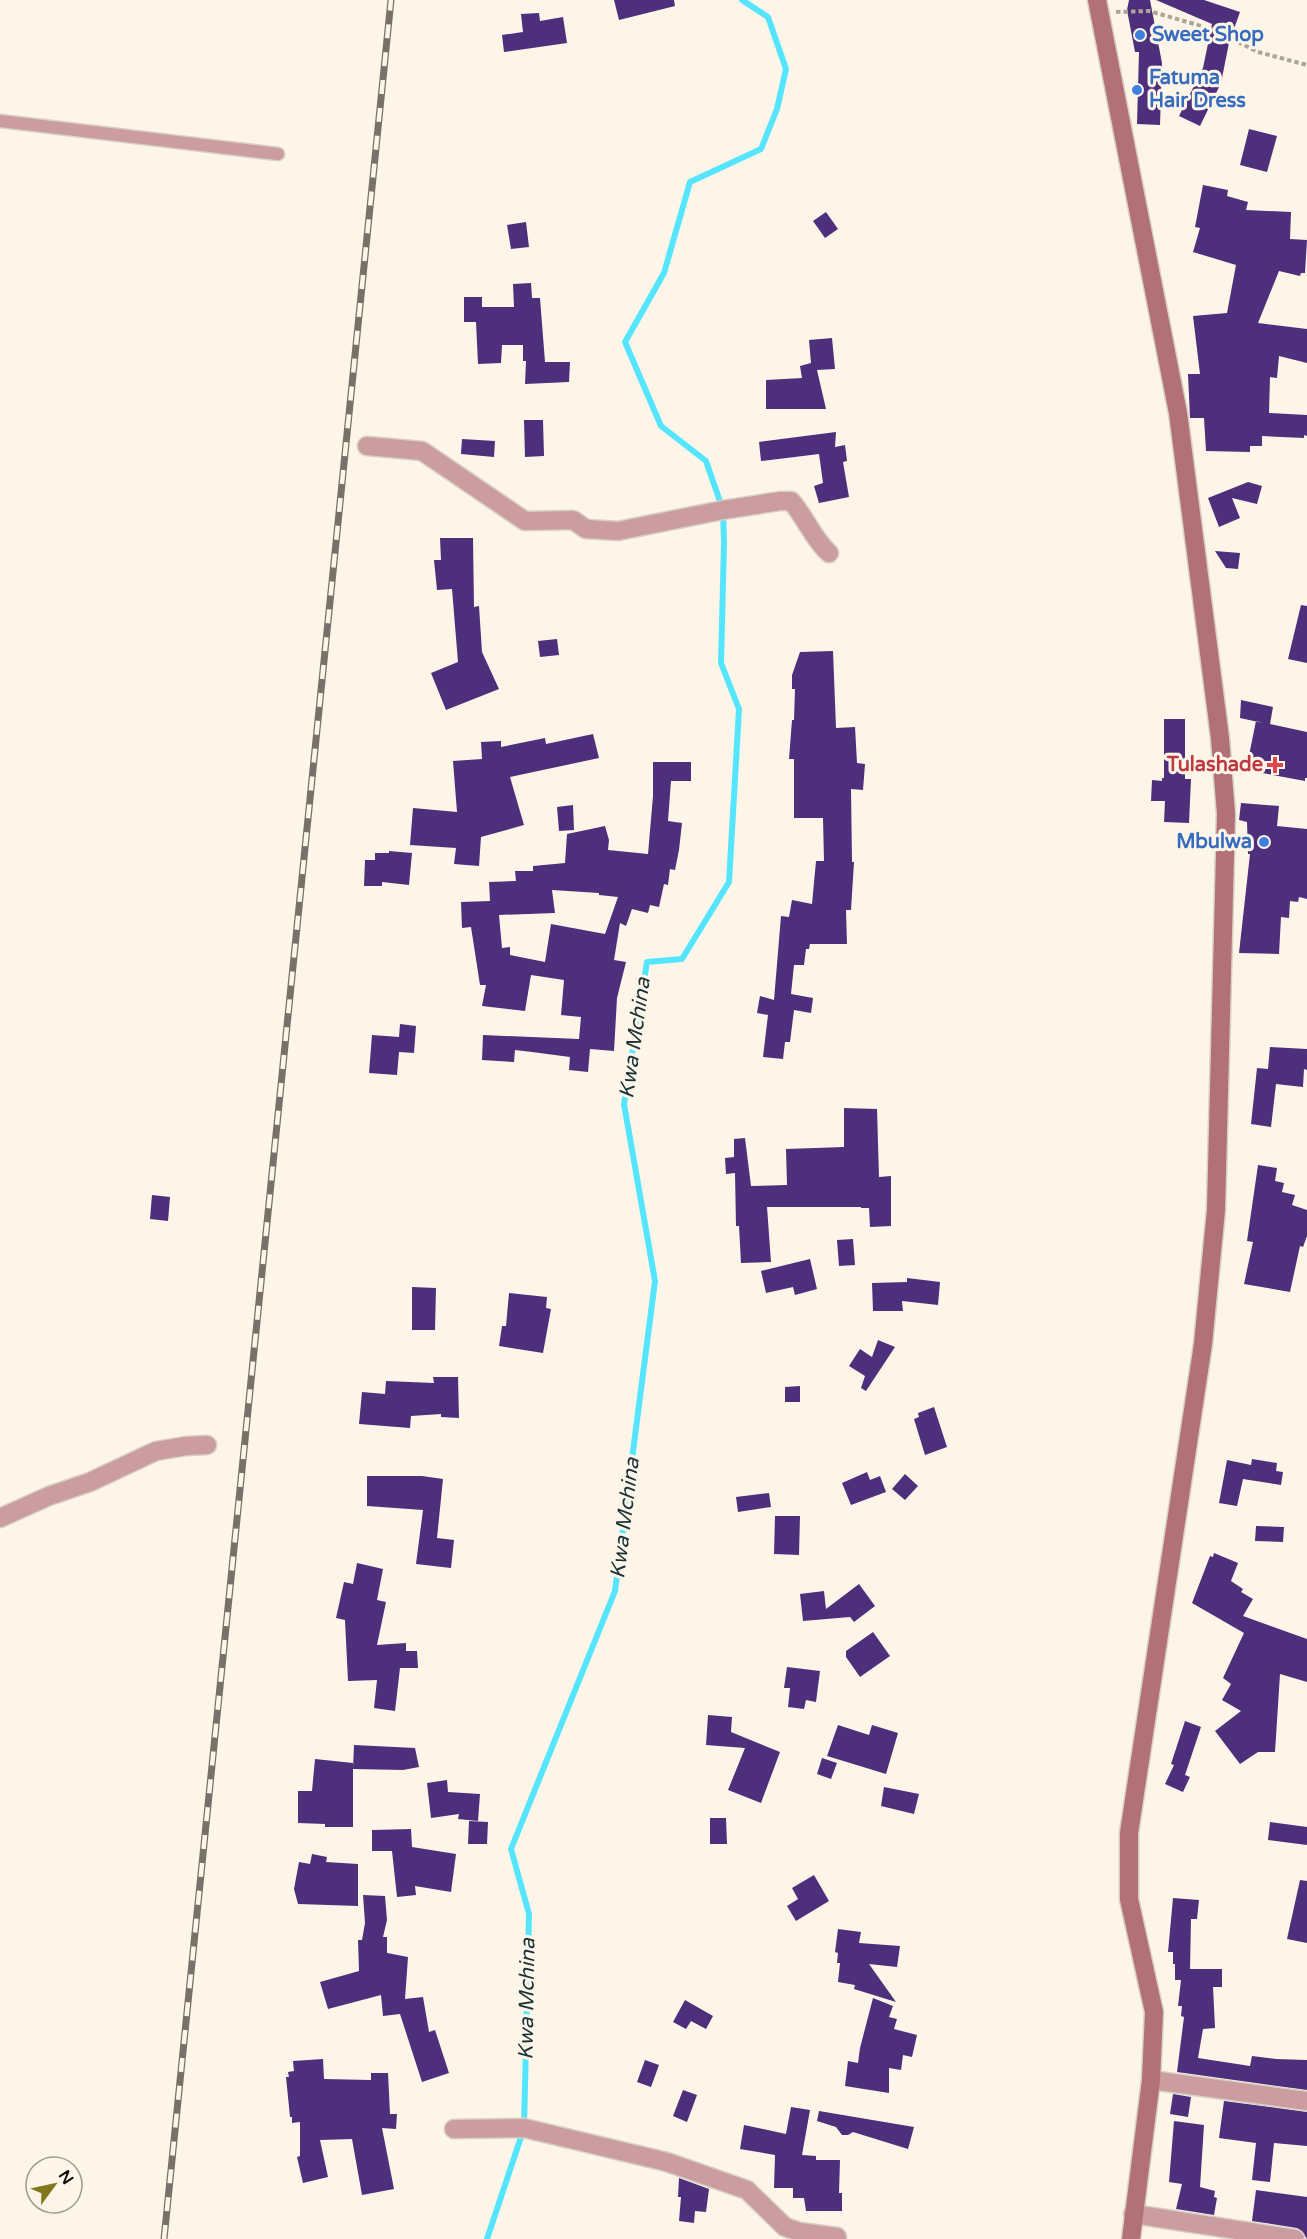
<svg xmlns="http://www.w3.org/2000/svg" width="1307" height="2239" viewBox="0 0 1307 2239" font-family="'Varela Round',sans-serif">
	<rect width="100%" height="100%" fill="#fef5e9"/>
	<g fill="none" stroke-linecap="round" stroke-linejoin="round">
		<polyline stroke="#56e5fe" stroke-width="6" points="487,2239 524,2128 529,1914 511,1849 615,1591 655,1281 624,1104 647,962 682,959 729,882 739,709 721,663 724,543 723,510 706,461 661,426 625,342 664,273 690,182 761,149 777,109 786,69 768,17 742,0"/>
	</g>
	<g fill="#4d2f7b" fill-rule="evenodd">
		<polygon points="614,0 674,0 675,6 619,20"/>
		<polygon points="1129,0 1150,0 1162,63 1160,125 1137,124 1139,52 1135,52 1127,10"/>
		<polygon points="1156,0 1204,0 1240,12 1229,43 1221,83 1200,126 1179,116 1203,68 1212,24"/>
		<polygon points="539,13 540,21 563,17 567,43 504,52 502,35 523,32 521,14"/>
		<polygon points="1249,129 1277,136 1267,172 1240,165"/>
		<polygon points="1203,185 1228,190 1227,196 1248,202 1246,210 1291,212 1290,239 1307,240 1305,273 1301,273 1300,276 1279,271 1258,323 1307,329 1307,363 1279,356 1277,378 1270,377 1269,413 1307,415 1307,436 1304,435 1304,438 1262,436 1262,446 1250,446 1250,452 1206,451 1204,418 1190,418 1188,374 1200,374 1193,316 1227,313 1236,265 1193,252 1200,228 1195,227"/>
		<polygon points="826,212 838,229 825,238 813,221"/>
		<polygon points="526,222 529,247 511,249 507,225"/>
		<polygon points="531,283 532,298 540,298 545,362 570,362 569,382 525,384 526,361 523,361 523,345 502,345 501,363 478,364 476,322 464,322 464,297 482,297 482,307 514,307 513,284"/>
		<polygon points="832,338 835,369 817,370 826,409 766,409 766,380 802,378 800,366 811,363 809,340"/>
		<polygon points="524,420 543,420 544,456 525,457"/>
		<polygon points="836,432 835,447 845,445 847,461 843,462 849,497 819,503 814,486 823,483 819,454 761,461 759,442"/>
		<polygon points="462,439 495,441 494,457 461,454"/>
		<polygon points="1248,482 1262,486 1257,504 1232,498 1240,518 1219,527 1208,498"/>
		<polygon points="440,538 473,538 474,607 479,606 482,652 499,689 446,710 431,673 458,662 452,589 437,590 434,560 441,560"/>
		<polygon points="1215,551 1240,553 1238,569 1226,568"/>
		<polygon points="1301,605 1307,606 1307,663 1288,659"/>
		<polygon points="557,639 559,655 540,657 538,641"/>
		<polygon points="833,651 836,728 855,727 857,763 865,764 863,790 851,789 852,862 854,862 851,910 846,910 847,944 810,944 809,949 806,949 804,965 794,965 791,994 813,998 811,1013 794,1010 790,1042 785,1042 783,1059 763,1057 768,1015 757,1013 760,996 774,1000 781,916 789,917 792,900 812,904 816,861 824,861 823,818 794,818 794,759 789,759 792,720 794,720 795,689 792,689 792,675 800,652"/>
		<polygon points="1241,700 1273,707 1270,724 1307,732 1307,778 1305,778 1305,781 1246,770 1256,721 1263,723 1240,718"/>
		<polygon points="1164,719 1185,719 1185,779 1191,779 1189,823 1164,822 1165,801 1151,801 1152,780 1162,781 1162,778 1164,778"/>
		<polygon points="593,734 599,758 510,777 524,825 481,837 479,866 454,864 456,848 410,845 413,808 457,812 453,761 482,759 481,742 501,741 501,747 545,738 546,744"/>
		<path d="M 653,762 L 691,762 L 691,781 L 671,781 L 668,821 L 682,823 L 679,850 L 675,870 L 670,869 L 668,885 L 664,884 L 659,907 L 650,905 L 648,913 L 632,909 L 626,926 L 620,923 L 614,960 L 626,962 L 617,998 L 614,1051 L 590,1049 L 588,1072 L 569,1070 L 570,1057 L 532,1052 L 515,1050 L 514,1062 L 482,1060 L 483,1035 L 579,1039 L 581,1017 L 561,1015 L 564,980 L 531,975 L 525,1011 L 482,1006 L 486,985 L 480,985 L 471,927 L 462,928 L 461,902 L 490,901 L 489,882 L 516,881 L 515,871 L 533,871 L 533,866 L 565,863 L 567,834 L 605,826 L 609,840 L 608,850 L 648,854 L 653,796 ZM 552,890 L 599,893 L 599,895 L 618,897 L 605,934 L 551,924 L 545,962 L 510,955 L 510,947 L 502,948 L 499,915 L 555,913 Z"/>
		<polygon points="1241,803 1279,806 1277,826 1307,829 1307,899 1299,897 1298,902 1290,901 1289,918 1281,917 1279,954 1239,953 1250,854 1248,854 1247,822 1239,820"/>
		<polygon points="573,805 574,830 559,831 557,807"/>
		<polygon points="389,851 412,853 409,885 382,882 382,886 364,886 365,860 375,860 375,853 389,853"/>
		<polygon points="400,1024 416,1026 414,1053 399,1052 397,1075 369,1073 372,1035 399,1037"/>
		<polygon points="1270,1047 1307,1049 1307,1070 1304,1069 1303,1087 1276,1084 1271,1127 1251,1124 1257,1068 1268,1069"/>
		<polygon points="844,1108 877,1109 879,1177 891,1176 891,1226 870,1227 869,1208 861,1208 861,1207 767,1207 771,1262 741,1263 739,1226 736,1226 735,1173 726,1174 725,1158 734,1157 734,1139 745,1138 751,1186 787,1185 786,1149 844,1147"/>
		<polygon points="1258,1165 1277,1168 1275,1181 1284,1183 1282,1192 1295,1195 1292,1205 1307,1210 1307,1236 1303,1247 1300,1246 1290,1292 1244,1284 1253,1242 1247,1241"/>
		<polygon points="152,1195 170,1197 168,1221 150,1219"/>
		<polygon points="853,1239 855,1265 839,1266 837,1240"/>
		<polygon points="810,1259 817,1289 795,1295 793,1287 766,1293 761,1271"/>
		<polygon points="907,1278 940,1282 938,1305 902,1301 903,1311 873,1311 872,1283 907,1282"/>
		<polygon points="412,1287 436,1288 435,1330 412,1330"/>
		<polygon points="509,1293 547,1297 546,1308 551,1309 543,1353 499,1346 502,1326 506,1326"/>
		<polygon points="878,1340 895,1347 866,1391 861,1388 865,1376 849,1366 860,1349 872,1357"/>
		<polygon points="433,1377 458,1377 459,1418 441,1417 441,1414 411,1416 410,1428 359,1424 362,1392 385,1394 386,1381 434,1383"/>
		<polygon points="800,1386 800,1402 785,1402 785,1387"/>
		<polygon points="934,1407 947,1447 925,1455 914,1419 919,1417 918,1413"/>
		<polygon points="1252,1459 1277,1463 1276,1471 1283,1472 1281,1485 1243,1479 1237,1506 1219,1503 1227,1460 1251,1465"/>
		<polygon points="867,1472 870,1480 880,1476 886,1492 851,1505 842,1483"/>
		<polygon points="905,1474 918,1486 905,1500 892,1489"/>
		<polygon points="367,1476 422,1476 443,1479 437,1538 454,1540 451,1568 416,1564 423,1510 367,1506"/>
		<polygon points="769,1493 771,1507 738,1512 736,1497"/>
		<polygon points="775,1516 800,1516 799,1555 774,1554"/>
		<polygon points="1256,1526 1284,1527 1283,1542 1255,1541"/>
		<polygon points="1214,1553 1238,1563 1231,1581 1243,1589 1241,1592 1253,1599 1243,1616 1307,1639 1307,1682 1280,1674 1275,1752 1258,1752 1240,1764 1215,1731 1241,1711 1222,1700 1231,1684 1223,1678 1244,1633 1192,1603 1210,1556 1213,1557"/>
		<polygon points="357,1563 383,1569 377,1600 386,1602 377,1645 406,1643 406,1651 417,1651 418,1668 400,1668 395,1711 374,1708 377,1680 348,1681 345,1620 336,1618 344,1582 353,1584"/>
		<polygon points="859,1584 875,1606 854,1622 850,1617 803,1621 800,1594 824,1591 826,1609"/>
		<polygon points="873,1632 890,1656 860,1677 846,1657 846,1651"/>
		<polygon points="787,1667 820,1671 816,1702 806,1700 804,1709 788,1707 790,1688 784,1688"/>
		<polygon points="708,1715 732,1717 731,1732 780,1752 761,1803 728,1790 745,1748 706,1745"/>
		<polygon points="1185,1721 1201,1727 1185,1775 1190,1777 1183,1792 1165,1784 1174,1765 1171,1764"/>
		<polygon points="838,1725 869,1735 872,1725 898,1733 886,1774 827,1756"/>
		<polygon points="354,1745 415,1748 419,1767 403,1770 353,1769"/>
		<polygon points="822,1758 837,1763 831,1779 817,1774"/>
		<polygon points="315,1759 353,1763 353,1827 325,1827 325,1824 298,1823 298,1791 312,1791"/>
		<polygon points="447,1780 448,1792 480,1794 478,1821 458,1819 459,1814 431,1818 427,1783"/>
		<polygon points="884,1787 919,1794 914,1814 881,1806"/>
		<polygon points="710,1818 726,1818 727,1844 710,1844"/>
		<polygon points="469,1821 488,1822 487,1844 468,1844"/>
		<polygon points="1270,1822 1307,1827 1307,1845 1268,1840"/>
		<polygon points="411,1829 412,1847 456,1854 451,1892 415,1886 416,1895 397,1897 392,1851 372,1851 372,1830"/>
		<polygon points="312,1854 327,1857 326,1862 358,1864 358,1906 298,1904 294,1889 299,1862 310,1864"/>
		<polygon points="814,1875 829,1901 796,1921 787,1906 798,1899 792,1888"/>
		<polygon points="1300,1880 1307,1881 1307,1943 1287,1939"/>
		<polygon points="363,1895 385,1896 387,1920 383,1937 387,1937 387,1953 408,1957 405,1999 423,1997 429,2032 435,2030 449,2073 422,2082 400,2014 383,2016 381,1995 328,2009 320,1982 359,1971 358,1940 362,1940 365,1923"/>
		<polygon points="1173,1898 1199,1900 1197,1919 1191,1919 1190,1969 1222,1969 1222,1987 1213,1987 1215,2028 1203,2029 1198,2058 1250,2066 1252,2056 1276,2059 1307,2060 1307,2090 1177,2072 1184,2017 1181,2016 1182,2006 1178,2006 1181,1980 1175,1980 1175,1964 1173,1964 1173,1952 1168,1952"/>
		<polygon points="838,1929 861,1932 859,1943 900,1946 897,1967 869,1964 896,2002 854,1989 855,1985 838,1982 840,1963 837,1963 838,1953 835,1952"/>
		<polygon points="873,1998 893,2006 889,2017 897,2019 894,2029 917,2035 912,2057 903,2055 901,2070 889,2068 889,2093 845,2086 848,2061 858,2063 860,2048"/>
		<polygon points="685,2000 713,2016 706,2029 691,2021 686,2029 673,2022"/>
		<polygon points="323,2059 324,2079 371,2080 371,2073 388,2073 390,2114 397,2114 396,2129 382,2128 394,2189 362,2195 352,2139 320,2140 328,2177 303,2183 297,2157 300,2156 300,2122 292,2123 292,2117 290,2117 286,2077 289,2077 288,2072 294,2071 293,2061"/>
		<polygon points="645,2060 659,2065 651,2087 637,2082"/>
		<polygon points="683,2090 697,2095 687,2122 673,2116"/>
		<polygon points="1173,2094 1191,2097 1188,2117 1170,2114"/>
		<polygon points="1224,2101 1307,2112 1307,2146 1274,2143 1270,2182 1252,2180 1256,2143 1219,2138"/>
		<polygon points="791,2107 810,2110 802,2155 816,2156 816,2160 840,2160 839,2193 842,2193 842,2211 806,2211 804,2198 793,2198 793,2188 774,2188 775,2155 740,2149 744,2125 786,2134"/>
		<polygon points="819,2111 914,2127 908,2149 853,2132 848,2135 842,2135 836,2127 817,2121"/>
		<polygon points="1174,2121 1204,2125 1200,2187 1215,2191 1214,2197 1217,2198 1214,2215 1176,2209 1182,2184 1169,2182"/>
		<polygon points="679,2178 709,2189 706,2212 695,2211 694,2223 679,2221 681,2197 678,2197"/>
		<polygon points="1256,2190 1307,2197 1307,2239 1302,2231 1297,2228 1252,2221"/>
	</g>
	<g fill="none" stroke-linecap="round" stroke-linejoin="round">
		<g stroke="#d8d0c5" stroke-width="15">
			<polyline id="lane" points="0,121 278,154"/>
		</g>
		<g stroke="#d8d0c5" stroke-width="21">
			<g id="street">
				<path d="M 367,446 L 422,451 L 525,521 L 573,520 L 586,529 L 618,531 L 723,510 L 780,501 L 791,501 C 806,518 813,539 829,553"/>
				<polyline points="0,1518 49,1496 90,1482 156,1451 186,1446 207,1445"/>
				<polyline points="1151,2080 1307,2101"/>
				<polyline points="454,2129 524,2128 667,2162 747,2190 785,2227 800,2232 837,2237"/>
				<polyline points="1133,2214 1295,2239"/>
			</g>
		</g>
		<g stroke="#d8d0c5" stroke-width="21">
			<polyline id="secondary" points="1097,0 1178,413 1220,738 1226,814 1216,1210 1203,1344 1129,1833 1129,1899 1154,2012 1151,2080 1131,2239"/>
		</g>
		<polyline stroke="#aca49b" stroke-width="4" stroke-dasharray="4.5 3" stroke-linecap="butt" points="1116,12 1149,11 1212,29 1258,52 1307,65"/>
		<use href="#lane" stroke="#cb9ca0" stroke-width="12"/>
		<use href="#street" stroke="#cb9ca0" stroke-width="18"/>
		<use href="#secondary" stroke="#b27077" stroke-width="18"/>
		<g stroke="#777169" stroke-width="7">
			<polyline id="rail" points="164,2239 391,0"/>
		</g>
		<use href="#rail" stroke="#fef5e9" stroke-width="4.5" stroke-dasharray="14" stroke-linecap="butt"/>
	</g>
	<g fill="#3f7fe0" stroke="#fef5e9" stroke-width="2">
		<circle cx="1140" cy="35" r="6"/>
		<circle cx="1137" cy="90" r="6"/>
		<circle cx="1264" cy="842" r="6"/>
	</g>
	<path fill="#e0444e" stroke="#fef5e9" stroke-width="2" d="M1272 756h6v6h6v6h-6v6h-6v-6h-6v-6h6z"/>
	<g text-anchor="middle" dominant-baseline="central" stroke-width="6" stroke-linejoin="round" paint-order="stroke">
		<g font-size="20" font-weight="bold" fill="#366cbe" stroke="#fef5e9" text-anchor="start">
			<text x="1152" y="35">Sweet Shop</text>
			<text x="1149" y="78">Fatuma<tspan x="1149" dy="23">Hair Dress</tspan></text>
			<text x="1252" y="842" text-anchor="end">Mbulwa</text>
		</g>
		<g font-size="20" font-weight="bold" fill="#be3a42" stroke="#fef5e9" text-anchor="end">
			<text x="1263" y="765">Tulashade</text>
		</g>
		<g font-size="21" font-style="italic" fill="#1b3338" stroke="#fef5e9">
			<text transform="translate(635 1038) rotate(-82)">Kwa Mchina</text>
			<text transform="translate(625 1518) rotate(-83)">Kwa Mchina</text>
			<text transform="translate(527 1999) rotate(-89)">Kwa Mchina</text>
		</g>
	</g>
	<g transform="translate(54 2185) rotate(57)"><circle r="28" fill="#fef5e9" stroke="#a0998f" stroke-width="1.5"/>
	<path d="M0-4.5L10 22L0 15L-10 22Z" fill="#81771c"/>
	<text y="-9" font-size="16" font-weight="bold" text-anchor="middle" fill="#120e09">N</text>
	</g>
</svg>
